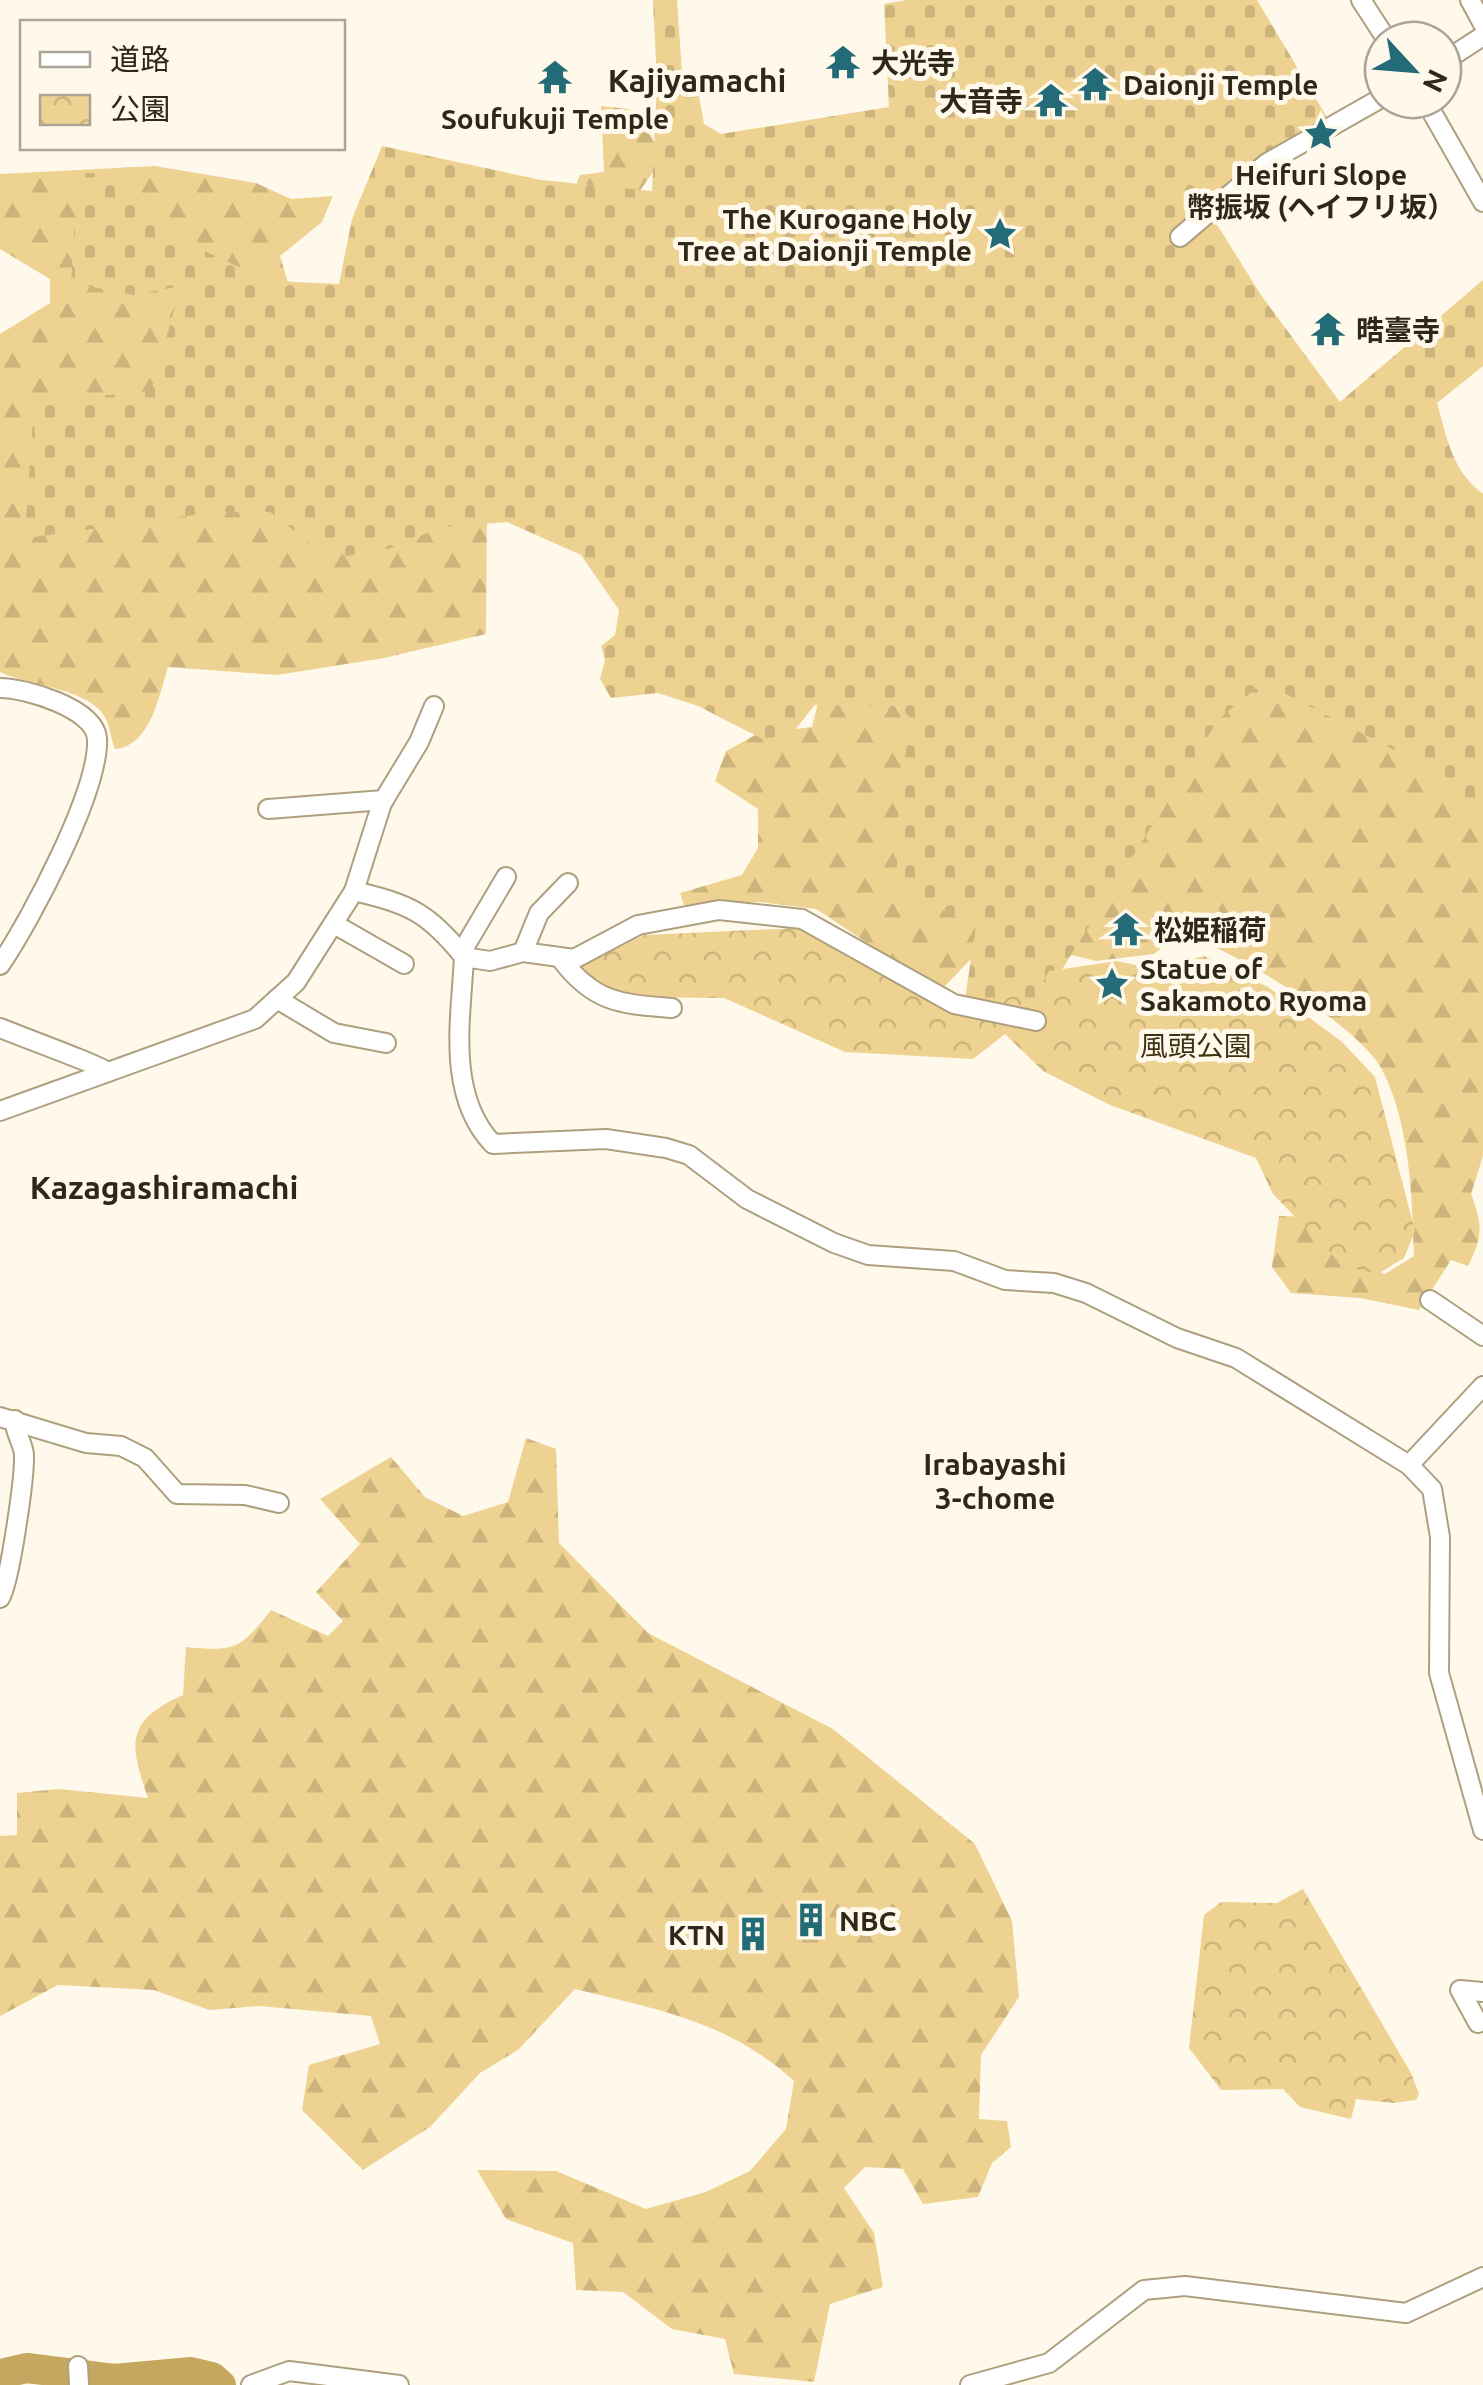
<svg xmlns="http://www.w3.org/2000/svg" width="1483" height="2385" viewBox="0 0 1483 2385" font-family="Ubuntu,'Noto Sans JP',sans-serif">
	<defs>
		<pattern id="forest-firs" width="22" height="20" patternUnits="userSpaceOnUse" patternTransform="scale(2.5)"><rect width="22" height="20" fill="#eed291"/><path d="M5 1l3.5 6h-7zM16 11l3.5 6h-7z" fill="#ccb47c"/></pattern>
		<pattern id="cemetery-stones" width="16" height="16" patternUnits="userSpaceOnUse" patternTransform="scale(2.5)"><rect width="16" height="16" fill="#eed291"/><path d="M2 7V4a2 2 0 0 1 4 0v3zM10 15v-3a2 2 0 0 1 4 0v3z" fill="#ccb47c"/></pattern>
		<pattern id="park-crowns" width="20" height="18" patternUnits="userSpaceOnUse" patternTransform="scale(2.5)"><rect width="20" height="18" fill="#eed291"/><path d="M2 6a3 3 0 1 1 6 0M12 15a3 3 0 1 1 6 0" fill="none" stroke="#ccb47c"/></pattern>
	</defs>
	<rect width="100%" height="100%" fill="#fff9eb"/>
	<g fill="url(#forest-firs)">
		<path d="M 601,106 L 637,110 L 663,158 L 605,240 L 487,506 L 486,634 L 384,658 L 277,675 L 168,667 C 159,695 151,746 115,749 C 111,739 110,728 106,719 C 93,689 26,685 0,672 L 0,334 L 50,303 L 50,279 L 0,249 L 0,174 L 155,166 L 256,183 L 291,199 L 333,196 L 322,222 L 280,256 L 292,296 L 524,309 L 580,175 L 604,172 Z"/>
		<path d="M 901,584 L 1483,722 L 1483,1156 L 1471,1194 C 1483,1227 1483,1236 1468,1266 L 1451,1260 L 1419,1310 L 1360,1298 L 1291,1293 L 1272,1267 L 1279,1216 L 1324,1217 L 1352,1261 L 1385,1274 L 1414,1256 C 1412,1196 1410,1122 1381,1068 C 1357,1024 1228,947 1180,933 L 1154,954 L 1096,961 L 993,936 L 945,986 L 925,981 L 816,909 L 761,902 L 684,905 L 680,893 L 742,875 L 758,848 L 758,809 L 715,781 L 726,751 L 759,733 L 812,727 L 823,682 Z"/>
		<path d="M 526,1438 L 556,1449 L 559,1543 L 648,1633 L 833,1729 L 975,1844 L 1012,1921 L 1019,1997 L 981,2055 L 979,2119 L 1007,2121 L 1011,2147 L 992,2163 L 978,2197 L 923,2204 L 903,2169 L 865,2167 L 844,2188 L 874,2233 L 883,2287 L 830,2304 L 814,2382 L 734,2374 L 725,2339 L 672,2329 L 623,2292 L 576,2290 L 573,2243 L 506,2219 L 477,2170 L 556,2171 L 646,2209 L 706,2192 L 750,2171 L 786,2129 L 794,2081 C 728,2021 659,2010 575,1989 L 518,2050 L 480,2073 L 430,2127 L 363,2170 L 302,2110 L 309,2065 L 380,2044 L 371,2016 L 259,2006 L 209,2010 L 154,1990 L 58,1985 L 0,2016 L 0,1836 L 17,1835 L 17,1793 L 59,1789 L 148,1798 C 129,1743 125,1721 183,1695 L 186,1647 C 235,1652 241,1649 271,1610 L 328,1636 L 343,1621 L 316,1592 L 360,1544 L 320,1499 L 391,1457 L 425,1497 L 463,1516 L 508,1502 Z"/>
	</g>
	<path fill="url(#cemetery-stones)" d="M 653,0 L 677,0 L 682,74 L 699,96 L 704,124 L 721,134 L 889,107 L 884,4 L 907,0 L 1257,0 L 1328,119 L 1208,210 L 1261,295 L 1340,402 L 1483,280 L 1483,366 L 1437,403 C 1447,438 1452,471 1483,494 L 1483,836 L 1450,779 L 1263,682 L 1218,720 L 1036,1011 L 965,999 L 977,919 L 896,898 L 899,796 L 911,718 L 897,706 L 815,705 L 780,748 L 698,706 L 658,693 L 611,698 L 600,679 L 605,660 L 601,646 L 615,635 L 619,610 L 581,555 L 507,522 L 441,527 L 392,548 L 347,556 L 310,543 L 270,512 L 216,512 L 34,537 L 26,520 L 34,402 L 151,391 L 181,286 L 134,295 L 71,283 L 78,172 L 108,175 C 144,221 207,256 262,276 C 284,284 315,282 339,284 L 352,219 L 382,146 L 541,180 L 652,191 L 657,81 Z"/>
	<g fill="url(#park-crowns)">
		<polygon points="799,928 953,1012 1019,995 1033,1000 1049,971 1117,961 1154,969 1204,956 1268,987 1342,1042 1375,1077 1415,1231 1404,1258 1378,1274 1343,1266 1273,1194 1256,1158 1110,1105 1043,1071 1005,1034 973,1059 845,1052 724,998 618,997 576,969 644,935"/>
		<polygon points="1303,1889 1411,2073 1419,2094 1416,2100 1393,2103 1356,2099 1351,2119 1300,2107 1283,2089 1221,2090 1189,2048 1204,1915 1221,1902 1277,1903"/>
	</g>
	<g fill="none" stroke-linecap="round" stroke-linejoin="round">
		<polyline stroke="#c5a75f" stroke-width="30" points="0,2374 27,2368 114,2379 191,2372 212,2377 221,2385"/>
		<g stroke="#aea07e" stroke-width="22">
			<g id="street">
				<polyline points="1361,0 1387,40"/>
				<polyline points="1470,0 1483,24"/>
				<polyline points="1443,62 1483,36"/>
				<polyline points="1425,100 1483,202"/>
				<polyline points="1180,237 1267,163 1383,97"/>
				<path d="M 0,688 C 25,688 94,708 97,738 C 100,790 30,921 0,965"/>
				<polyline points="268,809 384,800"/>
				<polyline points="354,891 382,803 419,742 434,706"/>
				<polyline points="334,924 404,964"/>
				<polyline points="523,952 539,913 568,883"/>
				<polyline points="461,953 506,877"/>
				<path d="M 561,959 C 594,1003 621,1004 672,1008"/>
				<polyline points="277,999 334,1033 386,1043"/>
				<path d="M 1036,1021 L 954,1004 L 802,919 L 719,910 L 638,925 L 574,959 L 523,952 L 490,961 L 464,957 C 461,1018 446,1095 493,1144 L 606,1139 L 666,1148 L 689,1155 L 747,1199 L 834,1243 L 868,1255 L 954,1261 L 1005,1280 L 1054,1283 L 1086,1293 L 1177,1338 L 1236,1358 L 1409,1465 L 1432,1489 L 1440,1537 L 1439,1673 L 1483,1830"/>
				<path d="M 0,1028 C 17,1035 104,1067 108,1072"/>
				<path d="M 0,1111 L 255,1019 L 296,982 L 354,891 C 409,904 428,912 464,957"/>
				<polyline points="1430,1300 1483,1336"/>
				<polyline points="0,1417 86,1443 121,1446 145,1458 177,1494 245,1495 279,1503"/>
				<polyline points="1409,1465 1483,1386"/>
				<path d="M 0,1598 C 10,1582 24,1481 24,1458 C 25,1444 14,1434 15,1420"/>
				<polyline points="1478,2023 1460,1990 1483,1992"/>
				<polyline points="78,2366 79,2385"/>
				<polyline points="251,2385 289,2371 399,2385"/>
				<polyline points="970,2385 1049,2363 1144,2290 1185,2286 1406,2313 1483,2277"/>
			</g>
		</g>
		<use href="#street" stroke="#fff" stroke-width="18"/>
	</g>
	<defs>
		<g id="temple-bare" transform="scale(2.7)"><path d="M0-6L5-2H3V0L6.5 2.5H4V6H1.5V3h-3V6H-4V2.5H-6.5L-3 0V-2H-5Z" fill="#236c77" stroke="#fff9eb" stroke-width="2.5" paint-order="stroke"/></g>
		<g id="sight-bare" transform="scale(2.7)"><path d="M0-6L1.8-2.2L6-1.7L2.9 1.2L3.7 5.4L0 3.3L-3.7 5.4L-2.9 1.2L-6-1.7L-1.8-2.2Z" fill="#236c77" stroke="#fff9eb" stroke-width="2.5" paint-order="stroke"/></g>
		<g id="building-bare" transform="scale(2.7)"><path d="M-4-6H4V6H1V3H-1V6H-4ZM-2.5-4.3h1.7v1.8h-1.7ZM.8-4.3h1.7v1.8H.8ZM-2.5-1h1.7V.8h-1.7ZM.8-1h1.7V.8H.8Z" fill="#236c77" stroke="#fff9eb" stroke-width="2.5" paint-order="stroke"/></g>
	</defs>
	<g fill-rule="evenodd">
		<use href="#temple-bare" x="843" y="62"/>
		<use href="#temple-bare" x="555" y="77"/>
		<use href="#temple-bare" x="1095" y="84"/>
		<use href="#temple-bare" x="1051" y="100"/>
		<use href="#sight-bare" x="1321" y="134"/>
		<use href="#sight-bare" x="1000" y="234"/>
		<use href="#temple-bare" x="1328" y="329"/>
		<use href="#temple-bare" x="1126" y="929"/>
		<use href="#sight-bare" x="1112" y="984"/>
		<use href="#building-bare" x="811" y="1920"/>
		<use href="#building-bare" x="753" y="1934"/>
	</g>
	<g text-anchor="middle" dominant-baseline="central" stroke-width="10" stroke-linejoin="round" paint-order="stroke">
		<g font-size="28" font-weight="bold" fill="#2e281a" stroke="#fff9eb" text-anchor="start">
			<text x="871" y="62">大光寺</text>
			<text x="1123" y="84">Daionji Temple</text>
			<text x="1023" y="100" text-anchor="end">大音寺</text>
			<text x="555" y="118" text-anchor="middle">Soufukuji Temple</text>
			<text x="1321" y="174" text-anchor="middle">Heifuri Slope<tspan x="1321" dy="32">幣振坂 (ヘイフリ坂）</tspan></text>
			<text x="972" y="218" text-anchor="end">The Kurogane Holy<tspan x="972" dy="32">Tree at Daionji Temple</tspan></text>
			<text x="1356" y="329">晧臺寺</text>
			<text x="1154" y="929">松姫稲荷</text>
			<text x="1140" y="968">Statue of<tspan x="1140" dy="32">Sakamoto Ryoma</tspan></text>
			<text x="839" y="1920">NBC</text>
			<text x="725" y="1934" text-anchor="end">KTN</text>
		</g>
		<g font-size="28" fill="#3f3212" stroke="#fff9eb">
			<text x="1196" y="1045">風頭公園</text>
		</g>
		<g font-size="30" font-weight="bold" fill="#2e281a" stroke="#fff9eb">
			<text x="995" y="1464">Irabayashi<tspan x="995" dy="34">3-chome</tspan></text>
		</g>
		<g font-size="32" font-weight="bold" fill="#2e281a" stroke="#fff9eb">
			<text x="697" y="80">Kajiyamachi</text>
			<text x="164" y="1187">Kazagashiramachi</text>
		</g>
	</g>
	<rect x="20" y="20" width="325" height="130" fill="#fff9eb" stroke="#aba597" stroke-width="2.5"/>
	<rect x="40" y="52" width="50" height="15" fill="#ffffff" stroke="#aba597" stroke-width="2.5"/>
	<text x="110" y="70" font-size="30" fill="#2e281a">道路</text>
	<rect x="40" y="95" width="50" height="30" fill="url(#park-crowns)" stroke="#aba597" stroke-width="2.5"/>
	<text x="110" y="120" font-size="30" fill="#2e281a">公園</text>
	<g transform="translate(1413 70) rotate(116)"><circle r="48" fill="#fff9eb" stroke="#aba597" stroke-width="2.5"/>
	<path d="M0-8L18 38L0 25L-18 38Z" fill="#236c77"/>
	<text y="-15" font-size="28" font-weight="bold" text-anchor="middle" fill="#2e281a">N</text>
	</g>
</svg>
